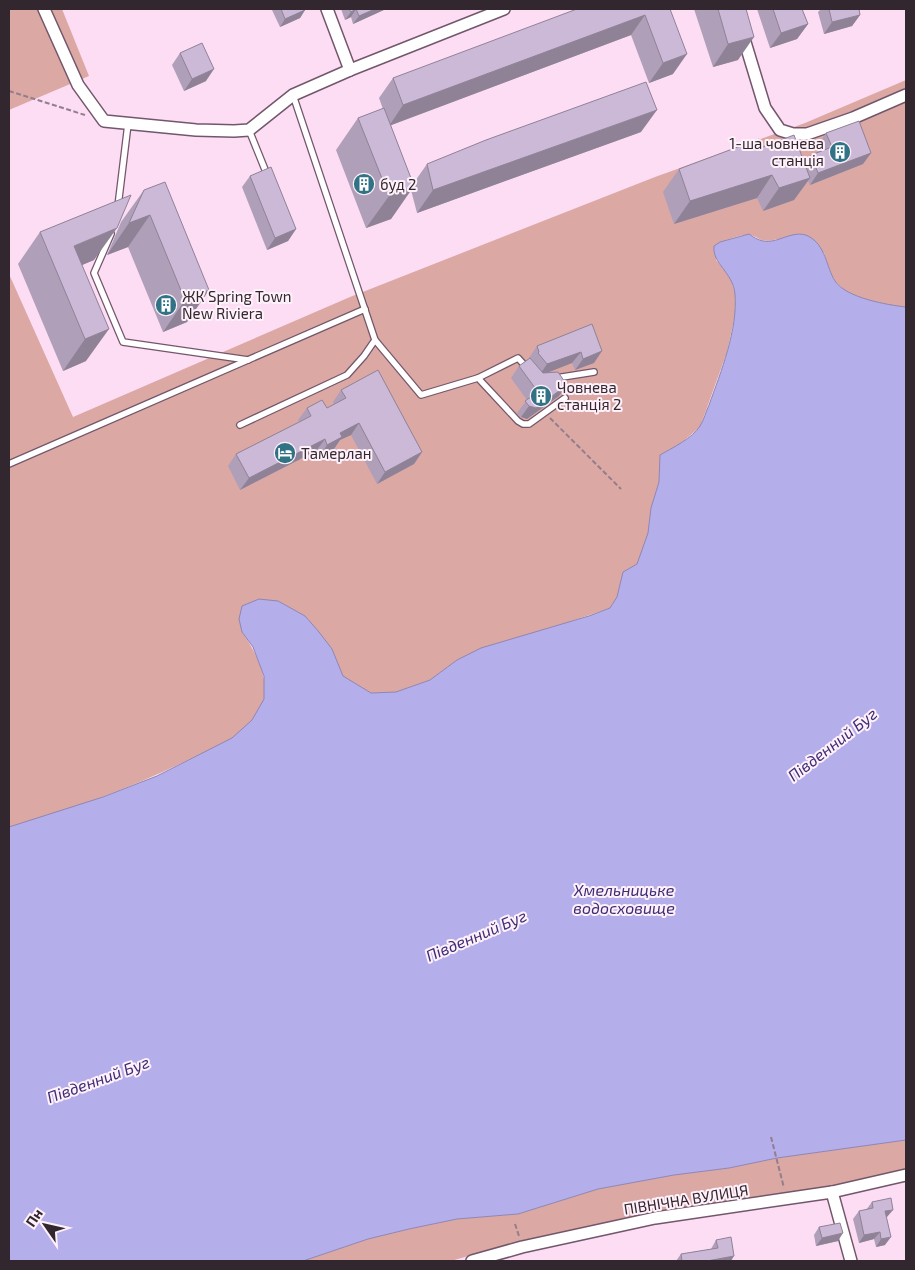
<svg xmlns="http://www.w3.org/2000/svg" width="915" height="1270" viewBox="0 0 915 1270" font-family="'Exo 2',sans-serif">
	<rect width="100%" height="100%" fill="#fdddf4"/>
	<g fill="#dca8a4">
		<polygon points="9,9 62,9 89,76 9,110"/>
		<path d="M 906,80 L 906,307 C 887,305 848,299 836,282 C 830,275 827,262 824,253 L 777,239 C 759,245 758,234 747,235 C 738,235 728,240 720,242 L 716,260 L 730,277 L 735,293 L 735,315 L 727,352 L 700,427 L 680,444 L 660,455 L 659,482 L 651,508 L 648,534 L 637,564 L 623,572 L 617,597 L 610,608 L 457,660 L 430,680 L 396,692 L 371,693 L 342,676 L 332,649 L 305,616 L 278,601 L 242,632 C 254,649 269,677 264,699 C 262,712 242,732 231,739 C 218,747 203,752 190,759 C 131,788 71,810 9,827 L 9,274 L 73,417 L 350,297 L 655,177 L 805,123 Z"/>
		<polygon points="906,1140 906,1169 831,1186 654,1212 520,1241 451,1261 303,1261 368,1239 409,1229 457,1219 518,1214 598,1189 674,1175 729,1168 777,1158"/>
	</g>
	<path fill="#b4aeeb" stroke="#8d86b3" d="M 749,234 C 753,237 758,240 763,241 C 778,244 793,229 808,236 C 826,245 826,267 835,281 C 846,298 888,305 906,307 L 906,1140 L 777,1158 L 729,1168 L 674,1175 L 598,1189 L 518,1214 L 457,1219 L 409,1229 L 368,1239 L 303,1261 L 9,1261 L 9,827 L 103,797 L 157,776 L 232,738 L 252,720 L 264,699 L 264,676 L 253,647 L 242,632 L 239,619 L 242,606 L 259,599 L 278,601 L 305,616 L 319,632 L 332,649 L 343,676 L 371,693 L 396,692 L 430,680 L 457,660 L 481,648 L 589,616 L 610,608 L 617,597 L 623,572 L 637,564 L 648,533 L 651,508 L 659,482 L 660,455 C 672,448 693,438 700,426 C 704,420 706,411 709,405 C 721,372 738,329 735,294 C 733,272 712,264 714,246 L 720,242 Z"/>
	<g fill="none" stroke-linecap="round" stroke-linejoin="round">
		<g stroke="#72576b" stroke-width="8">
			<g id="lane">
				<polyline points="293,95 375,340 421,395 478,378 518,421 523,424 529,424 565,398"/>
				<polyline points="249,130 268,177"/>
				<polyline points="118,206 128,124"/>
				<polyline points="111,234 94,273 123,342 248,360"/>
				<polyline points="478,378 518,358 528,369"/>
				<polyline points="556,378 594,372"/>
				<polyline points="240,425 347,375 364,356 375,340"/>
				<polyline points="9,464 365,309"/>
			</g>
		</g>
		<g stroke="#72576b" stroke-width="14">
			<g id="street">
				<polyline points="44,9 78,85 104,121 196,130 234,131 249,130 293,95 350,70 504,9"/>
				<polyline points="327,9 350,70"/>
				<polyline points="735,9 765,108 780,130 793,134 807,134 853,118 906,95"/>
				<polyline points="832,1192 851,1261"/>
				<polyline points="472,1261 522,1247 655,1218 832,1192 906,1175"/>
			</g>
		</g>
		<g stroke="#937e8d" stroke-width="2" stroke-dasharray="5 2.5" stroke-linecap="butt">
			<polyline points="9,91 85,115"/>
			<polyline points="550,418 621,489"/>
			<polyline points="771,1137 784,1188"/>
			<polyline points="515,1224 519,1236"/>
		</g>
		<use href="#lane" stroke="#fff" stroke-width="5.5"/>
		<use href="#street" stroke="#fff" stroke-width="11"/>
	</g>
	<g fill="#af9fb9">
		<polygon points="273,9 305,9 305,10 300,18 280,27 272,10"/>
		<polygon points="341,9 386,9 353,24 351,17 345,20"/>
		<polygon points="670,9 673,74 649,83 631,35 390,125 413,184 427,164 641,132 417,213 411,190 391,219 366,228 336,150 358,118 383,109 379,98 393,78"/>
		<polygon points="694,9 746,9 738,60 713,67"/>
		<polygon points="757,9 802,9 808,24 797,39 770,48"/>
		<polygon points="821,9 859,9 860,15 852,26 824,34 818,12"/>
		<polygon points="180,53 206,81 184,91 172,65"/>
		<polygon points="826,133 871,153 863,164 810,185 808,181 794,200 763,211 757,198 674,224 663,192 679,169 763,147 805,164 811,155 821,152 818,145"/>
		<polygon points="250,176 296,229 288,241 267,250 242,187"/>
		<polygon points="144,190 209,290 187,322 163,332 128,247 107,255 121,222"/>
		<polygon points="40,232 94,260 82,265 86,361 63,371 18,264"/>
		<polygon points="592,324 594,363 575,370 572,363 546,373 559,396 527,419 521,417 517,413 527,400 511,378 519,366 530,359 529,358 537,346"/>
		<polygon points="341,390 422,452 414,464 377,484 351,435 340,440 334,449 319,457 316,451 240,490 228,466 236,454 299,422 298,420 307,408 327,408 334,404 333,402"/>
		<polygon points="872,1202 887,1217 886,1218 885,1245 876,1247 874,1239 859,1243 853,1219 859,1211 866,1210"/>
		<polygon points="819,1227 838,1241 816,1246 814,1235"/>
		<polygon points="716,1240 731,1261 676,1261 681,1254 711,1249"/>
	</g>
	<g fill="#8f8296">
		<polygon points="356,9 351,17 345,20 351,12"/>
		<polygon points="375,9 386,9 353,24 359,16"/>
		<polygon points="305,10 300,18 280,27 285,19"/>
		<polygon points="645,15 631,35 389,126 403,105"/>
		<polygon points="860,15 852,26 824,34 832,22"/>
		<polygon points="808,24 797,39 770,48 781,33"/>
		<polygon points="754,37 738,60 713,67 728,44"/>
		<polygon points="687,54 673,74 649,83 663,63"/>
		<polygon points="214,69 206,81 184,91 192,79"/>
		<polygon points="657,110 641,132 417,213 433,190"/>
		<polygon points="871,153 863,164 810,185 818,173"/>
		<polygon points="772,175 757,198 674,224 690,201"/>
		<polygon points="810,178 794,200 763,211 779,188"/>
		<polygon points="414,186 391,219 366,228 389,196"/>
		<polygon points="150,215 128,247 107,255 129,223"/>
		<polygon points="117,228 94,260 58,275 74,246"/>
		<polygon points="296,229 288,241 267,250 275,238"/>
		<polygon points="209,290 187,322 163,332 185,300"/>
		<polygon points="109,329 86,361 63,371 85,339"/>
		<polygon points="602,351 594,363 575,370 583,359"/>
		<polygon points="581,352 572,363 539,376 547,364"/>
		<polygon points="567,385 559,396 527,419 521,417 529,406"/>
		<polygon points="359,423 351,435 340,440 334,449 319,457 327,445 340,433"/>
		<polygon points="325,439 316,451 240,490 249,478"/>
		<polygon points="422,452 414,464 377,484 385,472"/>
		<polygon points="893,1210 887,1217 879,1219 885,1211"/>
		<polygon points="880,1232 874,1239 859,1243 864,1235"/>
		<polygon points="843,1233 838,1241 816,1246 822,1238"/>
		<polygon points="891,1237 885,1245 876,1247 881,1239"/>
		<polygon points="734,1256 731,1261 707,1261"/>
	</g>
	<g fill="#ccb9d7" stroke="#8f8296">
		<polygon points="281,9 305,9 305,10 285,19"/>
		<polygon points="349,9 375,9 359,16 356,9 351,12"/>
		<polygon points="577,9 670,9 687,54 663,63 645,15 403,105 393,78"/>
		<polygon points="718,9 746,9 754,37 728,44"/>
		<polygon points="773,9 802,9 808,24 781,33"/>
		<polygon points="829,9 859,9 860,15 832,22"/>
		<polygon points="202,43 214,69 192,79 180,53"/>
		<polygon points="646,82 657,110 433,190 427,164 486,140"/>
		<polygon points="384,108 414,186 389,196 358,118"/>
		<polygon points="859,121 871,153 818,173 811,155 832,147 826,133"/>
		<polygon points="794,135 810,178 779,188 772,175 690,201 679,169 759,139 763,147"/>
		<polygon points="271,167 296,229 275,238 250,176"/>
		<polygon points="165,182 209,290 185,300 150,215 129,223 144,190"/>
		<polygon points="131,195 117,228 74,246 109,329 85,339 40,232"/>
		<polygon points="592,324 602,351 583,359 581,352 547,364 538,353 539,352 537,346"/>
		<polygon points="530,358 543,373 558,372 567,385 536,408 529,406 525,401 538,392 519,366"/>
		<polygon points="378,370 422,452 385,472 359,423 340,433 342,437 327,445 325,439 249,478 236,454 311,416 307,408 322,400 327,408 346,398 341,390"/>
		<polygon points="891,1198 893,1210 885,1211 891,1237 881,1239 880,1232 864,1235 859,1211 873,1208 872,1202"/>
		<polygon points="840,1223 843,1233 822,1238 819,1227"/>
		<polygon points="731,1237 734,1256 707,1261 682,1261 681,1254 718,1248 716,1240"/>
	</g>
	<defs>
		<g id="building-disc" transform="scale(1.125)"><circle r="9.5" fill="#317285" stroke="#fef1fa"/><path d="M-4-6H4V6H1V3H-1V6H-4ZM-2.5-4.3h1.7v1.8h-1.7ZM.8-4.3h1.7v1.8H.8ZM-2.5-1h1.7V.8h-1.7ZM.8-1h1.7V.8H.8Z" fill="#fff"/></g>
		<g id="hotel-disc" transform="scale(1.125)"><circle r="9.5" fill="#317285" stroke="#fef1fa"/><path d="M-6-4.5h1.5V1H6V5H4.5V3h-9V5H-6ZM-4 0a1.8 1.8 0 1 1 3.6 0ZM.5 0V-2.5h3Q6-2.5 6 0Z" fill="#fff"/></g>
	</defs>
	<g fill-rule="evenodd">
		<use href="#building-disc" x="840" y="152"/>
		<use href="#building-disc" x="364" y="184"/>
		<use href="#building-disc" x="166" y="305"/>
		<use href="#building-disc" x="541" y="396"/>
		<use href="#hotel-disc" x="285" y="453"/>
	</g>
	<g text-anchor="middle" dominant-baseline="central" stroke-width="4" stroke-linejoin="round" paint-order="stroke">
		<g font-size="15" fill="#33272f" stroke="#fef1fa" text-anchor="start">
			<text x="824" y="143" text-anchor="end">1-ша човнева<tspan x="824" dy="17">станція</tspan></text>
			<text x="380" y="184">буд 2</text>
			<text x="182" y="296">ЖК Spring Town<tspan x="182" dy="17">New Riviera</tspan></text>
			<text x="557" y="387">Човнева<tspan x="557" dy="17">станція 2</tspan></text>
			<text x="301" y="453">Тамерлан</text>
		</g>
		<g font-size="15" fill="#33272f" stroke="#fef1fa">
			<text transform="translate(686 1199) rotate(-9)">ПІВНІЧНА ВУЛИЦЯ</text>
		</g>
		<g font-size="16" font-style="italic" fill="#3d2d75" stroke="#fef1fa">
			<text transform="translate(832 744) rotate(-38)">Південний Буг</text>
			<text x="624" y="889">Хмельницьке<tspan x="624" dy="18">водосховище</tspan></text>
			<text transform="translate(476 935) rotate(-23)">Південний Буг</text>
			<text transform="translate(98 1079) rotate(-20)">Південний Буг</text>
		</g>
	</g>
	<rect width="915" height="1270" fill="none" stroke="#33272f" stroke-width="20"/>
	<g transform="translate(45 1225) rotate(304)" stroke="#fef1fa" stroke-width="4" paint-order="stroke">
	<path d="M0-4L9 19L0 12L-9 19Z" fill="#33272f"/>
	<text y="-8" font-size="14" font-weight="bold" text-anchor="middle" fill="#33272f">Пн</text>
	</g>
</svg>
